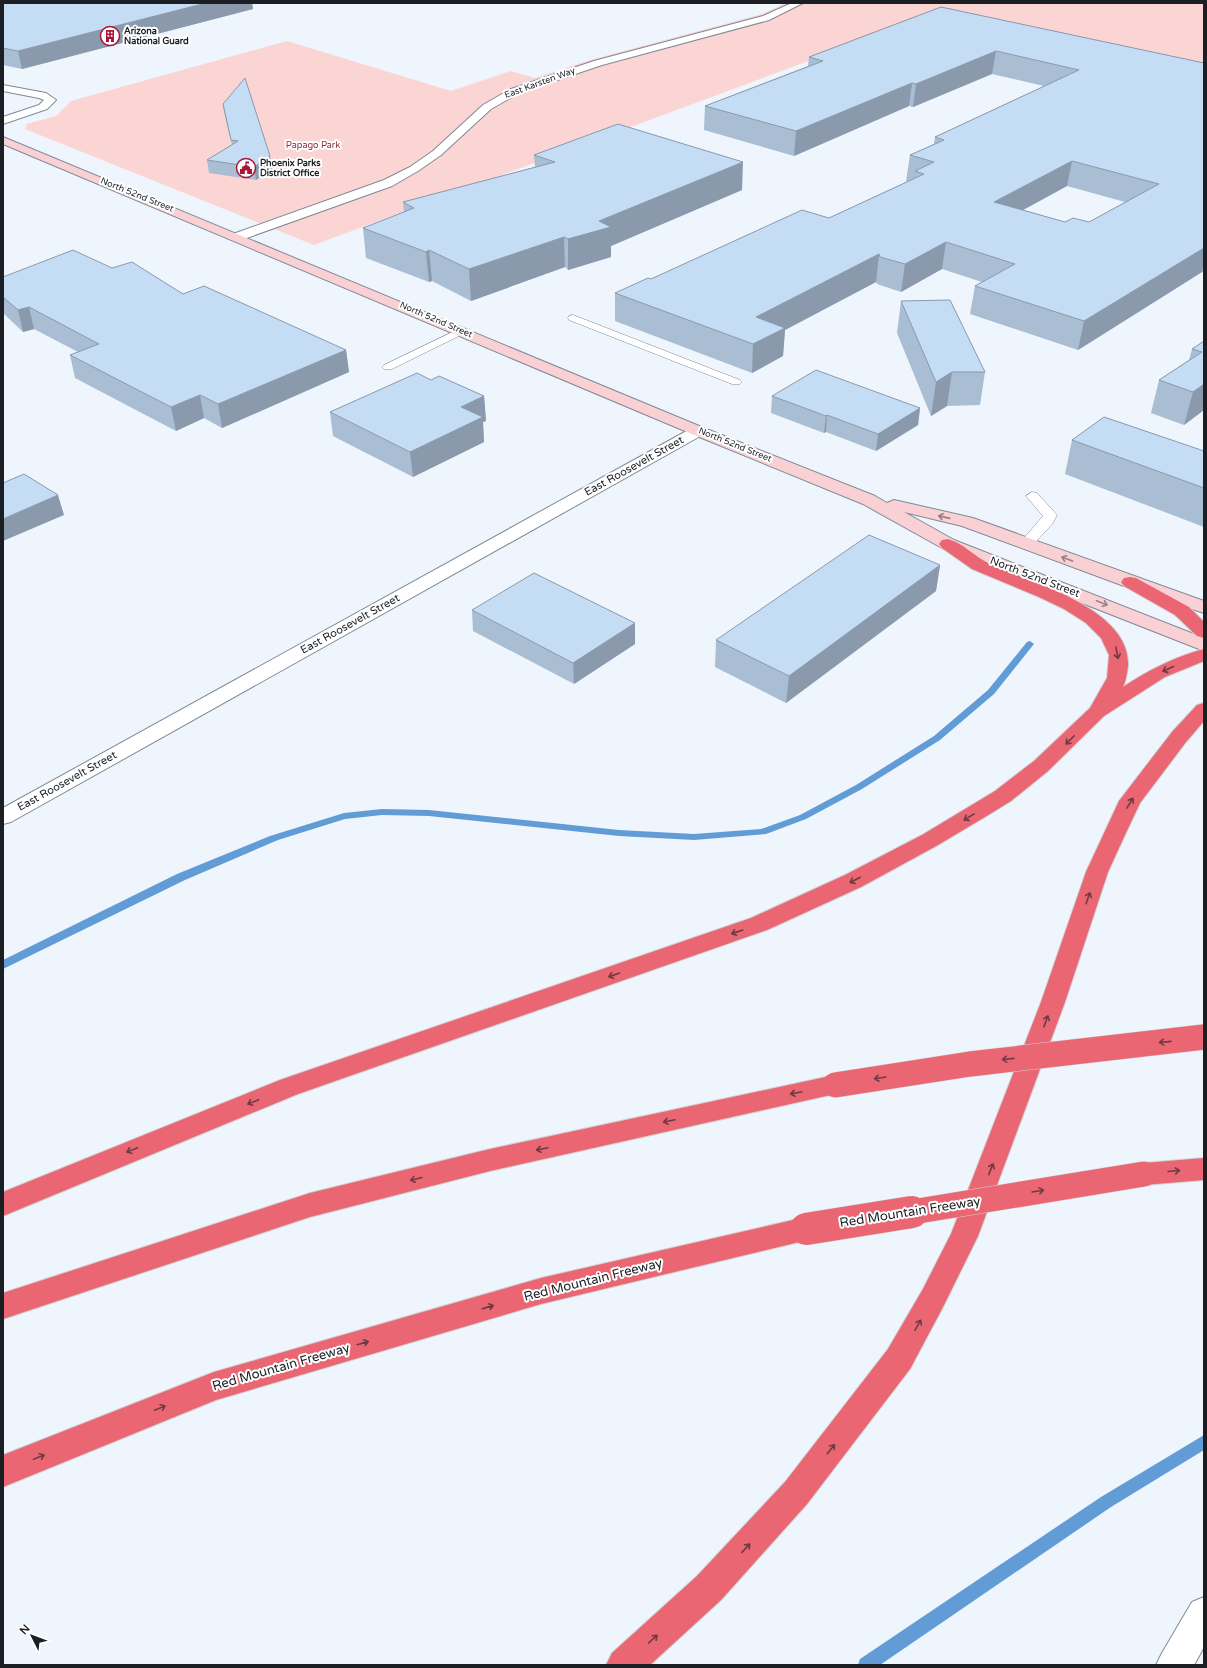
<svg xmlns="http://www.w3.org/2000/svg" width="1207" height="1668" viewBox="0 0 1207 1668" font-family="'Varela Round',sans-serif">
	<rect width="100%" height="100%" fill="#eef5fd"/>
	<polygon fill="#fbd4d4" points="785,3 1204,3 1204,83 921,19 314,245 25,129 27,124 56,116 71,101 287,41 451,91 511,71 535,78 590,60 762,14"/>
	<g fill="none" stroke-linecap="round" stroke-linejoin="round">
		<g fill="#629cd6" fill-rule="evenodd">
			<polygon points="1030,641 1034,644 994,694 940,740 862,789 806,819 766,834 694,840 619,836 429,816 382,815 345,819 278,840 185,880 3,969 3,960 177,874 270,836 344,813 382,809 429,810 619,830 694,834 761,829 800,815 856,785 934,736 988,690 1027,642"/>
			<polygon points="1204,1435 1204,1450 1111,1507 880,1665 858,1665 860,1659 1101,1497"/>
		</g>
		<g stroke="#808a96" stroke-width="1">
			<g id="service">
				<polygon points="573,315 740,380 742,382 740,384 732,384 569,320 568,318 569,316"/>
				<polygon points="461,328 466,331 465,333 392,369 384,369 382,367 384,365"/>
				<polygon points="1032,492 1037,493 1057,515 1053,523 1031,547 1021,547 1019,544 1043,516 1026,496"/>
			</g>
		</g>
		<g stroke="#808a96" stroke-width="2">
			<g id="minor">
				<polygon points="792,3 803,3 769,20 602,65 519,93 491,109 441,155 418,171 392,186 241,240 237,241 231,237 233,234 384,180 410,167 433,151 483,105 511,89 594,61 763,16"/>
				<polygon points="3,85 46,93 56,100 47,109 3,124 3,117 39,105 44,100 39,98 3,91"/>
				<polygon points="698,426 704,428 706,431 704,434 11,822 3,824 3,808 692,428"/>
				<polygon points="1204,1597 1204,1647 1194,1665 1156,1665 1162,1653 1192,1602"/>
			</g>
		</g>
		<g stroke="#808a96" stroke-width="2">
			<polygon id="secondary" points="3,137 704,428 875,496 887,503 894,500 973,518 1204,601 1204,613 1124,586 962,526 904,512 954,540 1204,638 1204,651 942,548 863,504 692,434 3,144"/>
		</g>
		<g stroke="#d1d2d3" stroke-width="2">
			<g id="motorway">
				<path d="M 948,539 C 963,543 975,557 990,564 C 1031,582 1131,609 1128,666 C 1127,674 1126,680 1123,687 C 1149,670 1174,657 1204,649 L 1204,661 L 1165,677 L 1104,716 L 1048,771 L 1011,801 L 985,817 L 938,845 L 861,887 L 767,930 L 298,1094 L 3,1216 L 3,1192 L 280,1080 L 751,918 L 845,875 L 922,835 L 995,791 L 1034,761 L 1090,708 L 1107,678 L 1109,655 L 1101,638 L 1086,623 L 1064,609 L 1039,597 L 972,569 L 942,548 L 939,544 L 942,540 Z"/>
				<polygon points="1130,577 1136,578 1189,607 1204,622 1204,638 1197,636 1175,615 1124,586 1121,582 1124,578"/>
				<polygon points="1204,703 1204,721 1186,742 1140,803 1124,837 1108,872 1065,1002 978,1236 943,1307 910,1369 807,1504 721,1600 650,1665 606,1665 612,1653 697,1576 785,1482 888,1349 923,1289 951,1234 1041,1002 1086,872 1119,801 1172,732 1197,705"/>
				<polygon points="835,1075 844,1078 848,1085 844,1092 490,1171 310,1217 3,1319 3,1293 310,1193 490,1149"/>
				<polygon points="1204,1158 1204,1180 1144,1185 1134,1182 1130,1174 1134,1166 1144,1163"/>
				<polygon points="806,1217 816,1220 820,1229 816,1238 541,1304 216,1400 3,1487 3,1455 214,1372 541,1278"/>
			</g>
		</g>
		<use href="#service" fill="#fff" fill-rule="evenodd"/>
		<use href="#minor" fill="#fff" fill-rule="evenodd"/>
		<use href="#secondary" fill="#f9d1d5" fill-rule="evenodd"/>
		<use href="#motorway" fill="#ea6673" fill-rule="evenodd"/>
		<g stroke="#d1d2d3" stroke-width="26" stroke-linecap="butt">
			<g id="motorway-bridge-far1">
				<polyline points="835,1085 970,1064 1204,1037"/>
				<polyline points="906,1213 1144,1174"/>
			</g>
		</g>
		<g stroke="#d1d2d3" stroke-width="33" stroke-linecap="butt">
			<polyline id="motorway-bridge" points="806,1229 912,1212"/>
		</g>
		<use href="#motorway-bridge-far1" stroke="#ea6673" stroke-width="25"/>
		<use href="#motorway-bridge" stroke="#ea6673" stroke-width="32"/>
	</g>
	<g fill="#a9bdd3" fill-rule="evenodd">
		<polygon points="3,3 252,3 253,9 22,69 3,65"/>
		<path d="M 941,7 L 1204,63 L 1204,273 L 1202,272 L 1078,350 L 970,314 L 975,286 L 982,282 L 942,269 L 901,292 L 877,284 L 876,282 L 785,330 L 783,356 L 752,373 L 615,321 L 615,293 L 651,279 L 829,218 L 908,181 L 906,181 L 910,155 L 934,144 L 935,137 L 1044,86 L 992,74 L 913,107 L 909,106 L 794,156 L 704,130 L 705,106 L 808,66 L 809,57 ZM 1067,186 L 1125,202 L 1089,222 L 1065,222 L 1023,210 Z"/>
		<polygon points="223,104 272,169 256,180 209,173 207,160 232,145 225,116"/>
		<polygon points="534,155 742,190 611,246 611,257 568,270 565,267 471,301 432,281 429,282 366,258 363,228 404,212 403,202 535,167"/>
		<polygon points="112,268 183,294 346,350 349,372 222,428 204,418 176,431 75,378 70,355 78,352 34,329 23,332 3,313 3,277"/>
		<polygon points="901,301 985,372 980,405 947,406 931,416 897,333"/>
		<polygon points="1204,341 1204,410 1184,425 1151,413 1159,380 1189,360 1192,349"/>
		<polygon points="484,396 486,421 483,422 484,442 413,477 333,436 330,412"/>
		<polygon points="772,396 920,408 918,425 876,451 826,432 824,433 771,413"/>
		<polygon points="1072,440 1204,451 1204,527 1065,474"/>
		<polygon points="940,565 936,591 786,703 715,667 716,640"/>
		<polygon points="472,610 635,623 635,644 574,684 473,631"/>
	</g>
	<g fill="#8a9aac">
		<polygon points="206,3 252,3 253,9 22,69 18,51"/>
		<polygon points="996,51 992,74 913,107 916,84"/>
		<polygon points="912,83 909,106 794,156 796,131"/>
		<polygon points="270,156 272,169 256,180 254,167"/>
		<polygon points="1072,161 1067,186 990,228 994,202"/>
		<polygon points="743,162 742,190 611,246 611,257 568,270 568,239 599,221"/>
		<polygon points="564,237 565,267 471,301 469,269"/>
		<polygon points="946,242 942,269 901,292 905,264"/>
		<polygon points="1204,248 1204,263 1202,272 1078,350 1084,321"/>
		<polygon points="429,250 432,281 429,282 426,252"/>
		<polygon points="879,254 876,282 785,330 783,356 752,373 753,344 756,317"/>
		<polygon points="29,307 34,329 23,332 18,310"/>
		<polygon points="346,350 349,372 222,428 218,404"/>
		<polygon points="952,372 947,406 931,416 936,382"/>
		<polygon points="1204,384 1204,410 1184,425 1193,392"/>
		<polygon points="200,395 204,418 176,431 171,407"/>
		<polygon points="484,396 486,421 483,422 484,442 413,477 410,452 461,407"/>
		<polygon points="920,408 918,425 876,451 878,434"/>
		<polygon points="827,415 826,432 824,433 826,416"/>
		<polygon points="58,495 64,515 3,541 3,519"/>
		<polygon points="940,565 936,591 786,703 789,676"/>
		<polygon points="635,623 635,644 574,684 573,663"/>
	</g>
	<g fill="#c5dcf5" stroke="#8a9aac" fill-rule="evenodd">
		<polygon points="3,3 206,3 18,51 3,48"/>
		<path d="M 941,7 L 1204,63 L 1204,248 L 1084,321 L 975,286 L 1015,264 L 946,242 L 905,264 L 880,257 L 879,254 L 756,317 L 785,328 L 753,344 L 615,293 L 648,278 L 651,279 L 802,210 L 829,218 L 924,174 L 915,171 L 934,162 L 910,155 L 944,140 L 935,137 L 1079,70 L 996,51 L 916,84 L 912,83 L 796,131 L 705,106 L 823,61 L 809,57 ZM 1072,161 L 1159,184 L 1089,222 L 1073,218 L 1065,222 L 994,202 Z"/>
		<polygon points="245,78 270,156 254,167 207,160 238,141 231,140 223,104"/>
		<polygon points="618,124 743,162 599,221 611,227 568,239 564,237 469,269 429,250 426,252 363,228 414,208 403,202 555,162 534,155"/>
		<polygon points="73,250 112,268 132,262 183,294 204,286 346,350 218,404 200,395 171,407 70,355 99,344 29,307 18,310 3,297 3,277"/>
		<polygon points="950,300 985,372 952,372 936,382 901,301"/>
		<polygon points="1204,341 1204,384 1193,392 1159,380 1202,352 1192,349"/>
		<polygon points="816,370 920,408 878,434 827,415 826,416 772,396"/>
		<polygon points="417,373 431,380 439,376 484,396 461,407 483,417 410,452 330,412"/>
		<polygon points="1104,417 1204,451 1204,488 1072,440"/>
		<polygon points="24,474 58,495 3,519 3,483"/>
		<polygon points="869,535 940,565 789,676 716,640"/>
		<polygon points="534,573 635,623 573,663 472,610"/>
	</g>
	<defs><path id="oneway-shaft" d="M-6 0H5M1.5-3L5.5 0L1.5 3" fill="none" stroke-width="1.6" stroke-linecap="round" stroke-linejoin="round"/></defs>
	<g stroke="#958185">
		<use href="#oneway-shaft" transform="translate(944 517) rotate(-167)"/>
		<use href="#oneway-shaft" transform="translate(1067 559) rotate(-160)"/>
		<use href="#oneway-shaft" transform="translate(1102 603) rotate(22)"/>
	</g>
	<g stroke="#6e3b44">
		<use href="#oneway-shaft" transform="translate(1117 653) rotate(79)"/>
		<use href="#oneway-shaft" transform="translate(1168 669) rotate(156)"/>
		<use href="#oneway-shaft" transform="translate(1070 740) rotate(135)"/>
		<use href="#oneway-shaft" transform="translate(1130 803) rotate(-59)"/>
		<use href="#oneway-shaft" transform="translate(969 817) rotate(149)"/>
		<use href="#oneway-shaft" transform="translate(855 880) rotate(153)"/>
		<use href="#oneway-shaft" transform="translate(1088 898) rotate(-71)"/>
		<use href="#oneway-shaft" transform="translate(737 932) rotate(161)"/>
		<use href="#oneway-shaft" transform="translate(614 975) rotate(161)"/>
		<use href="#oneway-shaft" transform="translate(1046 1021) rotate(-70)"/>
		<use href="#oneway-shaft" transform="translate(1165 1042) rotate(174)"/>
		<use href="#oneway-shaft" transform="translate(1008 1059) rotate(174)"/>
		<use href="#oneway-shaft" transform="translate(880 1078) rotate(171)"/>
		<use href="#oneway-shaft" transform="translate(796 1093) rotate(168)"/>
		<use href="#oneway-shaft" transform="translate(253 1102) rotate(158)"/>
		<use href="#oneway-shaft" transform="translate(669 1121) rotate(168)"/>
		<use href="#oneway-shaft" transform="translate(542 1149) rotate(168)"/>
		<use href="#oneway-shaft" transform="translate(132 1150) rotate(158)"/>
		<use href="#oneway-shaft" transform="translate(991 1169) rotate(-68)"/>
		<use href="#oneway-shaft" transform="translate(1174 1171) rotate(-5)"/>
		<use href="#oneway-shaft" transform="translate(416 1179) rotate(166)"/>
		<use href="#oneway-shaft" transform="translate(1038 1191) rotate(-9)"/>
		<use href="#oneway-shaft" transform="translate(488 1307) rotate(-16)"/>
		<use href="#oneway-shaft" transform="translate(918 1325) rotate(-60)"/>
		<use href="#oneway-shaft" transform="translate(363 1343) rotate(-16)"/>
		<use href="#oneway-shaft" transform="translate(160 1408) rotate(-22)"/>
		<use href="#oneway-shaft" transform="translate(831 1449) rotate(-52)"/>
		<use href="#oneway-shaft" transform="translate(39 1457) rotate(-22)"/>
		<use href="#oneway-shaft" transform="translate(746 1548) rotate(-47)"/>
		<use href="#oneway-shaft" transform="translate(653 1639) rotate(-42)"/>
	</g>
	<defs>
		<g id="building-ring" transform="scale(1)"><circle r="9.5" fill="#fff" stroke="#ab1538" stroke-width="1.5"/><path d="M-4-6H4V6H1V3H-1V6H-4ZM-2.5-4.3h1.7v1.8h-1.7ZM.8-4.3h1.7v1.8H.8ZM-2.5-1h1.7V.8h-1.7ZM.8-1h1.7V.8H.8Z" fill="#ab1538"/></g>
		<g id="civic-ring" transform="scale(1)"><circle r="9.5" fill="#fff" stroke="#ab1538" stroke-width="1.5"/><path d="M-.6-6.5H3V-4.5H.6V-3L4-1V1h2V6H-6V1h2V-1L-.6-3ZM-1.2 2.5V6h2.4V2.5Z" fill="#ab1538"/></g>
	</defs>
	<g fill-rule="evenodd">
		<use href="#building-ring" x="110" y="36"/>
		<use href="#civic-ring" x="246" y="168"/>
	</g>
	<g text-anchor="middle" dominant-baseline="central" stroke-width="4" stroke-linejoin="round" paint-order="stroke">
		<g font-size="9" font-weight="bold" fill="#1b1f24" stroke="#fff" text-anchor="start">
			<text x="124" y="31">Arizona<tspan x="124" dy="10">National Guard</tspan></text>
			<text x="260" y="163">Phoenix Parks<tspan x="260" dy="10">District Office</tspan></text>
		</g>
		<g font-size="9" fill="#1b1f24" stroke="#fff">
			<text transform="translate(540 83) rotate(-20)">East Karsten Way</text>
			<text transform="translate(137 195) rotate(22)">North 52nd Street</text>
			<text transform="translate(436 320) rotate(23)">North 52nd Street</text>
			<text transform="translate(735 445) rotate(22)">North 52nd Street</text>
		</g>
		<g font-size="9" fill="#8f2938" stroke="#fff">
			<text x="313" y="145">Papago Park</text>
		</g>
		<g font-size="11" fill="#1b1f24" stroke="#fff">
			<text transform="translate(634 466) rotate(-29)">East Roosevelt Street</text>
			<text transform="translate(1035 577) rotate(21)">North 52nd Street</text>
			<text transform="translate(350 624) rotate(-29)">East Roosevelt Street</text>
			<text transform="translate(67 781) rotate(-29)">East Roosevelt Street</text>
		</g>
		<g font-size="13" fill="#1b1f24" stroke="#fff">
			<text transform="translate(910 1212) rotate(-9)">Red Mountain Freeway</text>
			<text transform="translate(593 1280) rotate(-14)">Red Mountain Freeway</text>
			<text transform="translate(281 1367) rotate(-16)">Red Mountain Freeway</text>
		</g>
	</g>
	<rect width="1207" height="1668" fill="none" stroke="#1b1f24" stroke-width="8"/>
	<g transform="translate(32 1636) rotate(312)" stroke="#ffffff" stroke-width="3" paint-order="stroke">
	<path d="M0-3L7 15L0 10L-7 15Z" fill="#1b1f24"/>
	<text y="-6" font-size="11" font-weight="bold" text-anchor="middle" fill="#1b1f24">N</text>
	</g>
</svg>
